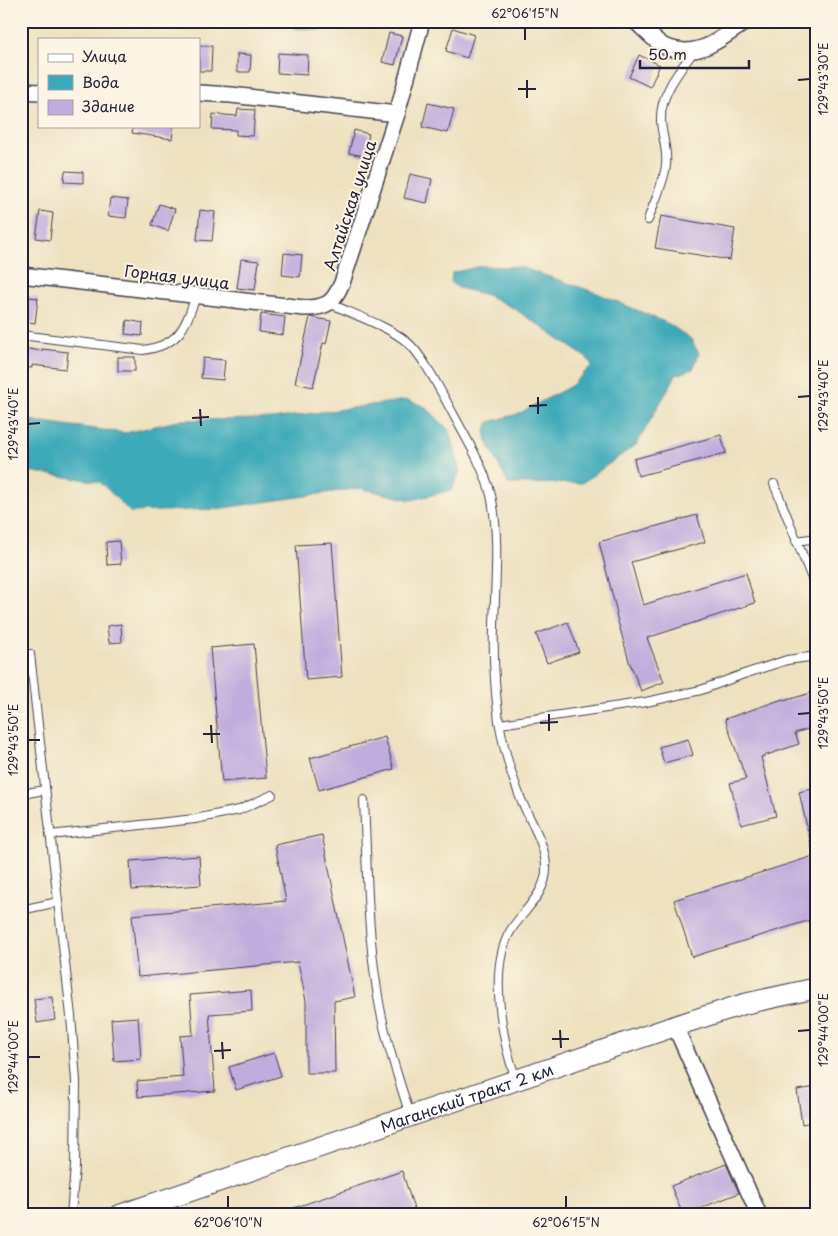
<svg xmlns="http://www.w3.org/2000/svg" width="838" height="1236" viewBox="0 0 838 1236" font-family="'Playpen Sans',sans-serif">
	<rect width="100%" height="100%" fill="#fcf5e5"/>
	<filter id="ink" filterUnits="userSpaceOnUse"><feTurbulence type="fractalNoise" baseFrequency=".02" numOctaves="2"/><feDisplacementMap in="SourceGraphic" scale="10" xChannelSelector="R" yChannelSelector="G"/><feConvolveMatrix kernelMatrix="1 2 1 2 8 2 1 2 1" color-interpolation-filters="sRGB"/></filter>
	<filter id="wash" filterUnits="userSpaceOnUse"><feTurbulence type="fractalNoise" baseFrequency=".0096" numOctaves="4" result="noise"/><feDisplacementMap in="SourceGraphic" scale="20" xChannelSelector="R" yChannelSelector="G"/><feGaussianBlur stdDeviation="1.12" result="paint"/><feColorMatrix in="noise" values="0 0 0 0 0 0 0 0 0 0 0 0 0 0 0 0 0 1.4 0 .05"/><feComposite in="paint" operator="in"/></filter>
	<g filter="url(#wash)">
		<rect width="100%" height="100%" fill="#ede1bf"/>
		<g fill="#3caaba" stroke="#2f667a">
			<polygon points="286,21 329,21 321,30 295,28"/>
			<polygon points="481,266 520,267 597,293 669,324 691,339 699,354 693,369 676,375 637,444 582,483 508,484 487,441 485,431 489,422 518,414 571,386 592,365 588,359 515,309 487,295 459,288 451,283 452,273"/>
			<polygon points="407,400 426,407 450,431 460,471 452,490 411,500 360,488 216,509 130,512 100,482 21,470 21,419 125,433 182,420 272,419"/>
		</g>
		<g id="blocks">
			<g fill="#c0acdd">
				<polygon points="453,28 474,35 467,58 446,51"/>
				<polygon points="389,33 402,36 395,65 382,62"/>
				<polygon points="199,46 212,46 211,71 199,71"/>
				<polygon points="278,53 308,55 307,75 277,73"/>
				<polygon points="237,54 251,55 250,72 237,72"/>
				<polygon points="639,55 660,65 650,87 629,77"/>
				<polygon points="428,103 454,109 448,133 422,127"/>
				<polygon points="238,109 255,110 253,136 236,135 236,130 212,129 213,114 237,116"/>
				<polygon points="133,126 174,126 172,139 132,133"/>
				<polygon points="354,130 369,134 364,156 349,153"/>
				<polygon points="65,171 83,172 83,183 64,182"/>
				<polygon points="410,174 432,179 427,203 404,198"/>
				<polygon points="110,198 128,200 126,218 108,216"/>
				<polygon points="159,204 175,209 168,231 152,225"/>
				<polygon points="200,210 215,212 212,241 197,240"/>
				<polygon points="40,211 53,213 50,240 36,238"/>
				<polygon points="661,216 735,229 730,260 655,248"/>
				<polygon points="284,253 302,255 300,277 282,275"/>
				<polygon points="241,259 259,261 255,290 237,288"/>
				<polygon points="21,296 38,298 35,323 21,321"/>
				<polygon points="261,314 285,317 283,335 259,332"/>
				<polygon points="310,317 331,321 326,344 323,343 313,387 295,383"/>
				<polygon points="127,320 143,323 142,336 125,334"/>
				<polygon points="21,348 42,351 42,349 68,352 66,369 32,365 32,368 21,367"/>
				<rect x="118" y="357" width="17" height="14"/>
				<polygon points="203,358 225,360 223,380 201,378"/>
				<polygon points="721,435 726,453 638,476 634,459"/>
				<polygon points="697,515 705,542 631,562 643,605 746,573 755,603 647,638 664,682 641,691 629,661 616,614 617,613 599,542"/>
				<polygon points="119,541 121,564 107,565 106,542"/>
				<polygon points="332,543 342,677 306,680 296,545"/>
				<polygon points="568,622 579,652 547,663 536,634"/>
				<polygon points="121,624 122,642 109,643 107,626"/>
				<polygon points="254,644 266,778 222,782 210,648"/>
				<polygon points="817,691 817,726 795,733 799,744 761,757 776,816 741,825 730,783 746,779 725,719 783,699 784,701"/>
				<polygon points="385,737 394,769 319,790 310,758"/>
				<polygon points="688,739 693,755 664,763 659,747"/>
				<polygon points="817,788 817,848 812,849 799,792"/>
				<polygon points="322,835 355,997 334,1001 335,1073 306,1073 306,1001 298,962 138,977 132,915 286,901 275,845"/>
				<polygon points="817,855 817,918 692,957 674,900"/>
				<polygon points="199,856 201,885 132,890 130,861"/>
				<polygon points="251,990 252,1011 209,1014 215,1091 138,1097 137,1081 183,1077 180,1036 193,1035 190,995"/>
				<polygon points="52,997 55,1020 37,1023 34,999"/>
				<polygon points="138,1017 141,1059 114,1061 111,1019"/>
				<polygon points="274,1053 281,1076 236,1090 229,1067"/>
				<polygon points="817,1087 817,1121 802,1124 797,1090"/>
				<polygon points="726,1164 739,1193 683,1215 671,1186"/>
				<polygon points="402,1171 416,1215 279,1215 279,1213"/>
			</g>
		</g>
	</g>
	<g filter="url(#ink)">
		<use href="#blocks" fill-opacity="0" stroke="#403f4f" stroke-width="1"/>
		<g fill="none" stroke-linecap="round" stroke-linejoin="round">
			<g stroke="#403f4f" stroke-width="10">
				<g id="lane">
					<path d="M 648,220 C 654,202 664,183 666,165 C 668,149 661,134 661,119 C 660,94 680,70 694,51"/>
					<path d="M 329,303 C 352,314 388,326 407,342 C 422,354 440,390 450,408 C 464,435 483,464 491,495 C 500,537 495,583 494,626 C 493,657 495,690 499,721 C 503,746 511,774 520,797 C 529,820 545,842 546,866 C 548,892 523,911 511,930 C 488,967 502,1041 516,1079"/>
					<path d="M 21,335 L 143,350 C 180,345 185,327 196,296"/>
					<polyline points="774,484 817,591"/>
					<polyline points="796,541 817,538"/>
					<polyline points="30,654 71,1016 76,1081 75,1167 71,1215"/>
					<polyline points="500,724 646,702 701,690 741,675 787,660 817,656"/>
					<polyline points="21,794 45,790"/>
					<path d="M 364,800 C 367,863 367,927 377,990 C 383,1033 397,1074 410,1115"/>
					<polyline points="50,835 195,819 239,810 272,795"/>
					<polyline points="21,910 58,902"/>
				</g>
			</g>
			<g stroke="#403f4f" stroke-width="18">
				<g id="street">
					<path d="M 635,21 C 644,29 652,38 662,45 C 668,49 677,50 684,51 C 710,51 726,34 747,21"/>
					<polyline points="21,91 39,92"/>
					<polyline points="199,93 231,95 397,114"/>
					<path d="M 21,275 L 304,308 C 327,308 333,303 342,283 L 397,114 L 422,21"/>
					<polyline points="675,1026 759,1215"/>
				</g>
			</g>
			<g stroke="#403f4f" stroke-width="22">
				<g id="secondary">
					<path id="s1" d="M 120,1215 L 675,1026 L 744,1004 L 817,988"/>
				</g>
			</g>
			<use href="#lane" stroke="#fff" stroke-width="8"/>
			<use href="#street" stroke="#fff" stroke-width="15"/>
			<use href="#secondary" stroke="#fff" stroke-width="20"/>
		</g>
	</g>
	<path fill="none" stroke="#22223b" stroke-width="2" d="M 525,28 L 525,40M 527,80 L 527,98M 798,80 L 810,79M 518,89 L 536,89M 538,397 L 538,414M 798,397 L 810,396M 529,406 L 547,405M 200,409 L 201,426M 192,418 L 209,417M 28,424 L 40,423M 549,714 L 549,731M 798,714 L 810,713M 540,723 L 558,722M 211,725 L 212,743M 203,734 L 220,734M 28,740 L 40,740M 560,1030 L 561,1048M 798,1031 L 810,1030M 552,1039 L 569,1039M 222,1042 L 223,1059M 214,1051 L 231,1050M 28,1057 L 40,1057M 228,1196 L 228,1208M 566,1196 L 566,1208"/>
	<g text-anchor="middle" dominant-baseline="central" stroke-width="4" stroke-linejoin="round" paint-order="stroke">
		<g font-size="16" fill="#22223b" stroke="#fcf5e5">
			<text transform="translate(349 205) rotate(-72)">Алтайская улица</text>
			<text transform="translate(177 276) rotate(7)">Горная улица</text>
			<text stroke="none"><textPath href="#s1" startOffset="366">Маганский тракт 2 км</textPath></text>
		</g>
	</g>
	<rect width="838" height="1236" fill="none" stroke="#fcf5e5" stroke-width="55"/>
	<rect x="38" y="38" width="162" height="90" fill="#fcf5e5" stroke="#a5a1a1"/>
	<rect x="48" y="54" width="25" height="8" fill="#ffffff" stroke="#a5a1a1"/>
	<text x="82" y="62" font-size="15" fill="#22223b">Улица</text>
	<rect x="48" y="75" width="25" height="15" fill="#3caaba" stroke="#a5a1a1"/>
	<text x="82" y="88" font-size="15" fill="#22223b">Вода</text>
	<rect x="48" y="100" width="25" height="15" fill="#c0acdd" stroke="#a5a1a1"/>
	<text x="82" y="112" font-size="15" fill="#22223b">Здание</text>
	<path d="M640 60v8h109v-8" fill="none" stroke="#22223b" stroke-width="2.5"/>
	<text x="648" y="60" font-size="15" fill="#22223b" stroke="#fcf5e5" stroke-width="4" paint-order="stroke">50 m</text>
	<rect x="28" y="28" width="782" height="1180" fill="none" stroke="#22223b" stroke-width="2"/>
	<g font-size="12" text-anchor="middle" fill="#22223b">
		<text x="525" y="18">62°06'15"N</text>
		<text transform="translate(824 79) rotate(-90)" y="4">129°43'30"E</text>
		<text transform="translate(824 396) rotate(-90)" y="4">129°43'40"E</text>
		<text transform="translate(14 424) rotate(-90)" y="4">129°43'40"E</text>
		<text transform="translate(824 713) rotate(-90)" y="4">129°43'50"E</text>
		<text transform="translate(14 740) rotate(-90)" y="4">129°43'50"E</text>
		<text transform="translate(824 1030) rotate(-90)" y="4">129°44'00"E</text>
		<text transform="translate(14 1057) rotate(-90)" y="4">129°44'00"E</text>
		<text x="228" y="1227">62°06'10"N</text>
		<text x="566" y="1227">62°06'15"N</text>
	</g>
</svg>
